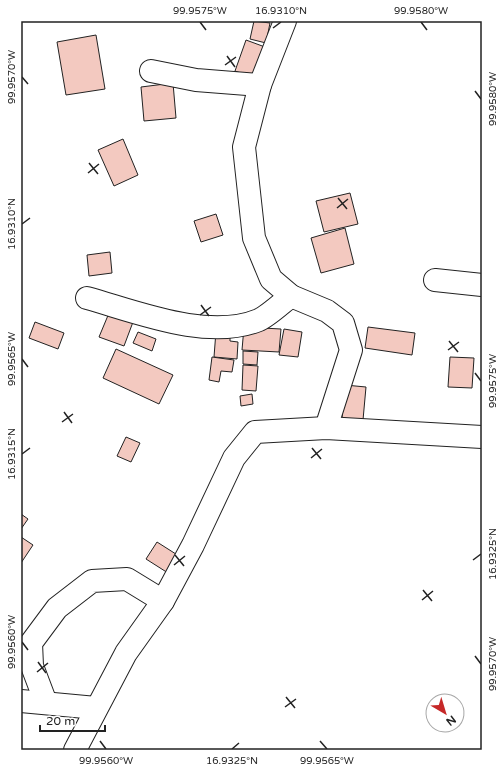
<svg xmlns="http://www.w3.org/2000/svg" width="503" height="771" viewBox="0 0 503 771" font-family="'Varela Round',sans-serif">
	<rect width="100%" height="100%" fill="#fff"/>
	<g fill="#f3c9c0" stroke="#222">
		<polygon points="254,21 270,23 266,43 250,39"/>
		<polygon points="96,35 105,89 66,95 57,42"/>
		<polygon points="246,40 265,47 254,78 235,71"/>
		<polygon points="173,83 176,118 144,121 141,87"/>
		<polygon points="123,139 138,175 114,186 98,150"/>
		<polygon points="350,193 358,224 324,232 316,201"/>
		<polygon points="216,214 223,235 201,242 194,221"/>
		<polygon points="345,228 354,264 321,273 311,238"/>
		<polygon points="110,252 112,273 89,276 87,255"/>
		<polygon points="109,313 133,322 124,346 99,337"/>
		<polygon points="35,322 64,333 58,349 29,338"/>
		<polygon points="244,327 281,329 279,352 242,350"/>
		<polygon points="368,327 415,333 412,355 365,348"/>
		<polygon points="284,329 302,332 298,357 279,355"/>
		<polygon points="216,331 230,332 230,341 238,342 237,359 214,357"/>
		<polygon points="138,332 156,339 152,351 133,343"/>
		<polygon points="116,349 173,375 159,404 103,378"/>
		<polygon points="243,351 258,352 257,365 243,364"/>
		<polygon points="212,357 234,360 232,372 221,371 219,382 209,380"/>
		<polygon points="450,357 474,358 472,388 448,387"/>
		<polygon points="243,365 258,366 256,391 242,390"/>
		<polygon points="345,385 366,387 363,420 342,418"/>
		<polygon points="252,394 253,404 241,406 240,396"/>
		<polygon points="126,437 140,443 131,462 117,456"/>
		<polygon points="21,514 28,519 21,529"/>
		<polygon points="21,537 33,545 21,563"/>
		<polygon points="157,542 179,556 168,573 146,559"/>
	</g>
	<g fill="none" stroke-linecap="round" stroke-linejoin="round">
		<g stroke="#222" stroke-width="24">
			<g id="minor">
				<polyline points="285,21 260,85 244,147 254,238 271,279 291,296 327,311 343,323 351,350 326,428"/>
				<polyline points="151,71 196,80 260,85"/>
				<polyline points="435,280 482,285"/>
				<path d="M 87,298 C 137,312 208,341 259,320 C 268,316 282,303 291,296"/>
				<polyline points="21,701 96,708"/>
				<polyline points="46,703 32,666 31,643 57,608 92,581 127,579 163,601"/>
				<polyline points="75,750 126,653 163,601 193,545 234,458 255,432 326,428 482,437"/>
			</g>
		</g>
		<use href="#minor" stroke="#fff" stroke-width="22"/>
	</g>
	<path fill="none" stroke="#222" stroke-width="1.5" d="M 200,22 L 206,30M 421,22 L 427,30M 273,28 L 281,22M 227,56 L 235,67M 225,65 L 236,57M 22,77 L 28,84M 475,91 L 481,99M 89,163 L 98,174M 88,173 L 99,164M 338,198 L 347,209M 337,208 L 348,199M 22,224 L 30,218M 201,305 L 209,316M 200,315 L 211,307M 449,341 L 458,352M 448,350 L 459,342M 22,359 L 28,367M 475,373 L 481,381M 64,412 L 72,423M 62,422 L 73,414M 312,448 L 321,459M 22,454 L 30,448M 311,458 L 322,449M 175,555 L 184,566M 473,560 L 481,554M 174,565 L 185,556M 423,590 L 432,601M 422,600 L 433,591M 22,642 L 28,650M 475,656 L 481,664M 38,662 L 46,673M 37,672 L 48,663M 286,697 L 295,708M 285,707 L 296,699M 100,741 L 106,749M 320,741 L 327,749M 232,749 L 239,743"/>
	<rect width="503" height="771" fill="none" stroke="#ffffff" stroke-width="44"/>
	<g transform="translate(445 713) rotate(142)"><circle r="19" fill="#ffffff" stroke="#a7a7a7"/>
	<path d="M0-3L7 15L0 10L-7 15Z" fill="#c62828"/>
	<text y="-6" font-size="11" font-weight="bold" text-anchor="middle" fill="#222222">N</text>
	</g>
	<path d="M40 725v6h65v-6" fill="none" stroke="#222222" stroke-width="2"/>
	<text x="46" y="725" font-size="12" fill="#222222" stroke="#ffffff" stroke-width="3" paint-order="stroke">20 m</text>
	<rect x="22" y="22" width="459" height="727" fill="none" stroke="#222" stroke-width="1.5"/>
	<g font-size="10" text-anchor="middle" fill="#222">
		<text x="200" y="14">99.9575°W</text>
		<text x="281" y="14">16.9310°N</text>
		<text x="421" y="14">99.9580°W</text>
		<text transform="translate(11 77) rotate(-90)" y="4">99.9570°W</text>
		<text transform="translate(492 99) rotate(-90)" y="4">99.9580°W</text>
		<text transform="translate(11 224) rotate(-90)" y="4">16.9310°N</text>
		<text transform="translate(11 359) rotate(-90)" y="4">99.9565°W</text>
		<text transform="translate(492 381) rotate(-90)" y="4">99.9575°W</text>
		<text transform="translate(11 454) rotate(-90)" y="4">16.9315°N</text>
		<text transform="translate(492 554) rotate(-90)" y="4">16.9325°N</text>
		<text transform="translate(11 642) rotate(-90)" y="4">99.9560°W</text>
		<text transform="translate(492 664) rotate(-90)" y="4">99.9570°W</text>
		<text x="106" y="764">99.9560°W</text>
		<text x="232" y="764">16.9325°N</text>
		<text x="327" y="764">99.9565°W</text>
	</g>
</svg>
